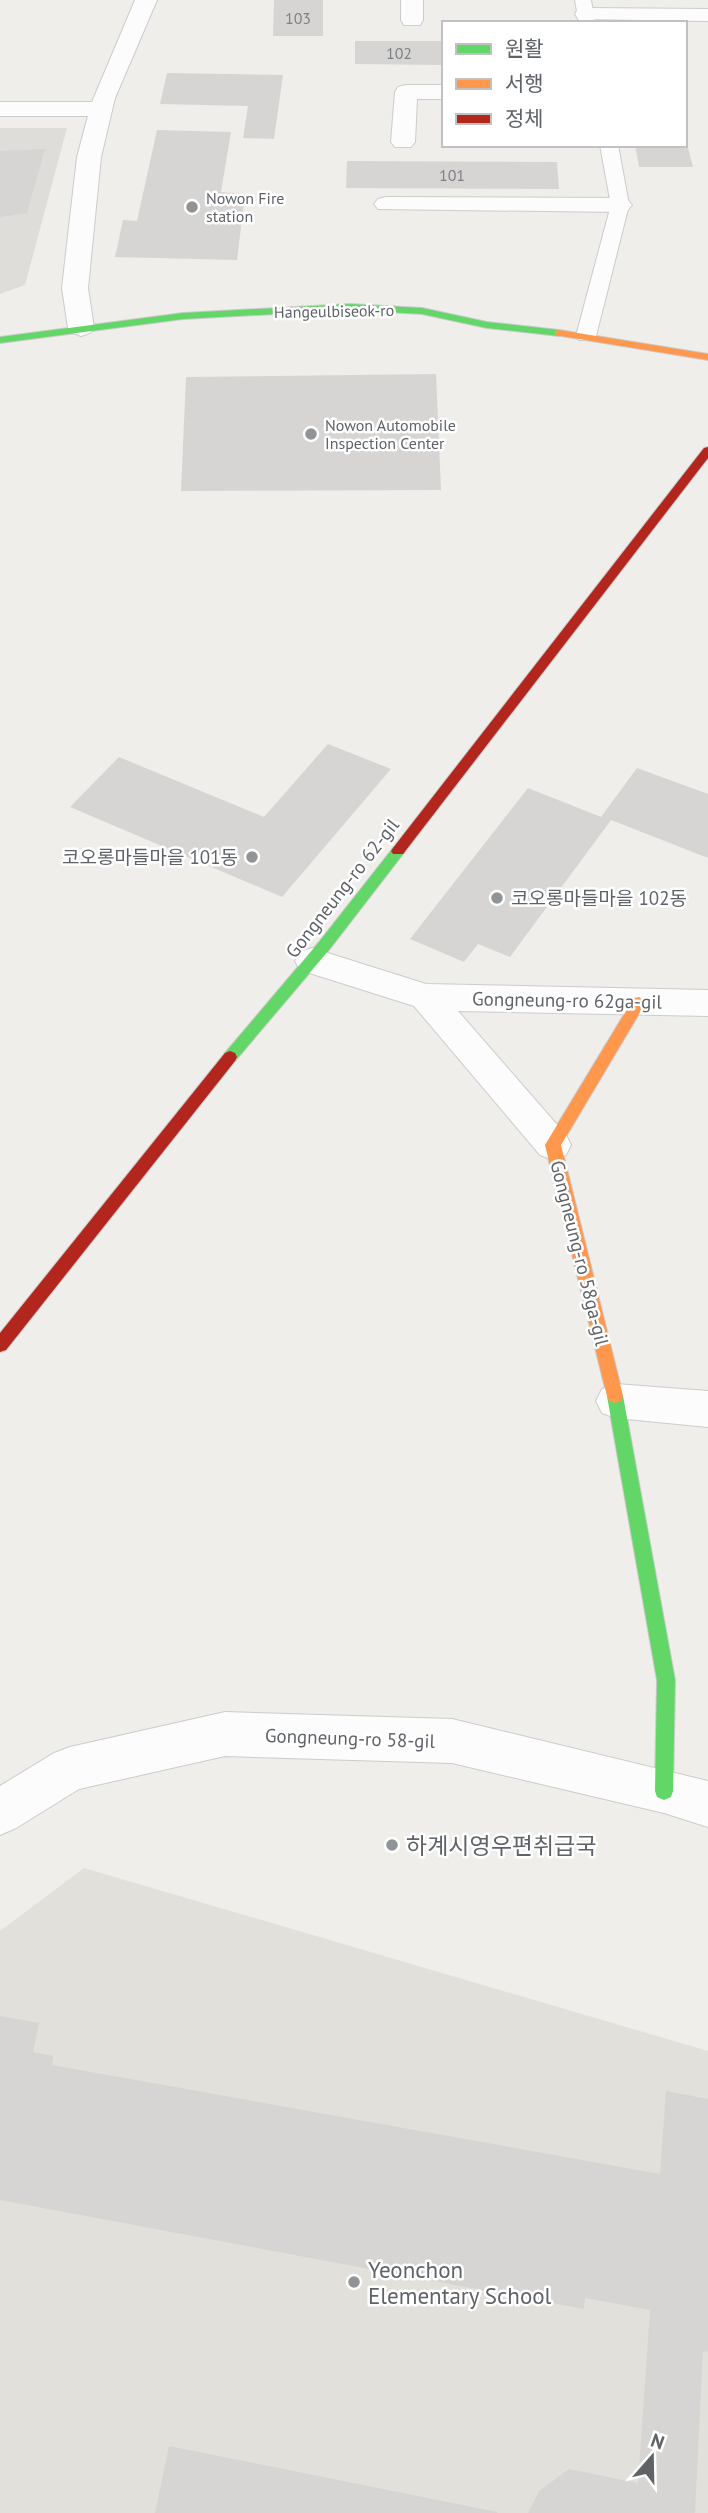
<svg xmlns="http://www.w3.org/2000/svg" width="708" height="2513" viewBox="0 0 708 2513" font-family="'PT Sans','Noto Sans KR',sans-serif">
	<rect width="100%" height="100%" fill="#efeeea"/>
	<polygon fill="#dfddda" points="0,128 67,128 25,285 0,294"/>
	<polygon fill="#e2e0da" points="84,1868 708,2051 708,2513 0,2513 0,1931"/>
	<g fill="#d6d5d3">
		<polygon points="274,0 323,0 323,36 273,36"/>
		<polygon points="355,41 444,41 444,65 355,64"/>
		<polygon points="167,73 283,75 274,139 243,138 248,106 160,104"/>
		<polygon points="157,130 231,132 221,192 245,194 237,260 115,257 123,220 137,221"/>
		<polygon points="685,136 693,167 639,167 635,145 685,145"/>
		<polygon points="45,149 27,213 0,217 0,151"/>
		<polygon points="347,161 557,162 559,189 346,188"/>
		<polygon points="436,374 441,490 181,491 186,377"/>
		<polygon points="328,744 391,769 282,897 70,807 119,757 264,817"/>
		<polygon points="637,768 708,794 708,858 611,820 510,957 478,944 464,962 410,939 528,788 601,817"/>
		<polygon points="0,2016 39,2023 33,2052 53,2056 52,2065 660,2174 666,2091 708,2099 708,2352 703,2351 695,2513 528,2513 539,2491 569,2469 638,2483 650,2310 585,2298 584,2309 0,2200"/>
		<polygon points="169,2446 497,2512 497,2513 155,2513"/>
	</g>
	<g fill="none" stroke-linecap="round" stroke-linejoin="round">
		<g stroke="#cbcccc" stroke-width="2">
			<g id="lane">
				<polygon points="575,0 591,0 595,23 579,23"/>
				<polygon points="600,145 618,145 629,205 596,336 593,340 579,340 576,336 611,205"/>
			</g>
		</g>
		<g stroke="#cbcccc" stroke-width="2">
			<g id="street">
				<polygon points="135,0 157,0 115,98 101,157 88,288 94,328 90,333 81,336 72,333 68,328 62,288 77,157 88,116 0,116 0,102 92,102"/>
				<polygon points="401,0 423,0 423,20 420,25 404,25 401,20"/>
				<polygon points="586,8 708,9 708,21 578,19 575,14 578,9"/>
				<polygon points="406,85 444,85 444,99 417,99 415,142 411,147 395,147 391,142 395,92 398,87"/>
				<polygon points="386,197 620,198 628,200 632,205 628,210 620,212 378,209 374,204 378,199"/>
				<polygon points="312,948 426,984 708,990 708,1016 458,1011 566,1135 571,1145 566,1155 553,1160 540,1155 414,1006 300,970 295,961 300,952"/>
				<polygon points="616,1384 708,1391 708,1427 616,1418 602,1413 596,1401 602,1389"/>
				<polygon points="225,1712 452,1719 708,1781 708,1827 664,1813 452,1763 225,1756 79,1789 16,1828 0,1835 0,1786 54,1753 70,1747"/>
			</g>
		</g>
		<g stroke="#cacacb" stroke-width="2">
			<g id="fast">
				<polygon points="350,304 422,308 487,322 559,330 564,333 559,336 487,328 422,314 350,310 183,319 0,343 0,337 183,313"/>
				<polygon points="398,846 405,851 403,854 329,950 235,1061 225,1061 223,1057 225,1053 319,942 393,848"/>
				<polygon points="615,1389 621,1391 623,1396 675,1680 673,1791 671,1797 664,1800 657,1797 655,1791 657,1680 607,1396 609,1391"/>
			</g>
		</g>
		<g stroke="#cacacb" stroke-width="2">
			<g id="slow">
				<polygon points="559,330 708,354 708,360 555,335 555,331"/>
				<polygon points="639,997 646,1002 561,1145 623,1396 621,1401 615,1403 609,1401 607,1396 545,1145 634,998"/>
			</g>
		</g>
		<g stroke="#cacacb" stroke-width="2">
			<g id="jam">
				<polygon points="708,447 708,458 403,854 393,854 391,851 393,848 704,448"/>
				<polygon points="230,1051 235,1053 237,1057 235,1061 6,1350 0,1352 0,1333 225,1053"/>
			</g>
		</g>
		<use href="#lane" fill="#fdfcfc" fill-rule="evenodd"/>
		<use href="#street" fill="#fdfcfc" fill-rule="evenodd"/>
		<use href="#fast" fill="#63d668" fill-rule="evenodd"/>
		<use href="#slow" fill="#ff974d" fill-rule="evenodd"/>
		<use href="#jam" fill="#b3261e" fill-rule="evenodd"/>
	</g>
	<g fill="#919496" stroke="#fff" stroke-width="2.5">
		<circle cx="192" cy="207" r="7"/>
		<circle cx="311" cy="434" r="7"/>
		<circle cx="252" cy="857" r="7"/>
		<circle cx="497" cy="898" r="7"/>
		<circle cx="392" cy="1845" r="7"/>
		<circle cx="354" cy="2282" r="7"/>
	</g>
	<g text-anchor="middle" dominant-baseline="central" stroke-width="5" stroke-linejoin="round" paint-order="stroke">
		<g font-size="16" fill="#7e8184">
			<text x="298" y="18">103</text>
			<text x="399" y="53">102</text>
			<text x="452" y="175">101</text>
		</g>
		<g font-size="16" fill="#5f6368" stroke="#fff" text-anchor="start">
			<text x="206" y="198">Nowon Fire<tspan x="206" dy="18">station</tspan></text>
			<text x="325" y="425">Nowon Automobile<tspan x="325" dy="18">Inspection Center</tspan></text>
		</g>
		<g font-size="16" fill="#5f6368" stroke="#fff">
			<text transform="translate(334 311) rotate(-1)">Hangeulbiseok-ro</text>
		</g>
		<g font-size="19" fill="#5f6368" stroke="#fff" text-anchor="end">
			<text x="238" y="857">코오롱마들마을 101동</text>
			<text x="511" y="898" text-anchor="start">코오롱마들마을 102동</text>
		</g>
		<g font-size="19" fill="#5f6368" stroke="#fff">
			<text transform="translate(342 888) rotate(-52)">Gongneung-ro 62-gil</text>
			<text transform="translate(567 1000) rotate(1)">Gongneung-ro 62ga-gil</text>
			<text transform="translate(580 1253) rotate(76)">Gongneung-ro 58ga-gil</text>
			<text transform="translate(350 1738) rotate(2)">Gongneung-ro 58-gil</text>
		</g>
		<g font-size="23" fill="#5f6368" stroke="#fff" text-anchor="start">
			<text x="406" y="1845">하계시영우편취급국</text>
			<text x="368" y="2269">Yeonchon<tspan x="368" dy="26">Elementary School</tspan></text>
		</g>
	</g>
	<rect x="442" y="21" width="245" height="126" fill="#ffffff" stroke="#bfc1c3" stroke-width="2"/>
	<rect x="456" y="44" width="35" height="10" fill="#63d668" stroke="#bfc1c3" stroke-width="2"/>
	<text x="505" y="56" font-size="21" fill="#5f6368">원활</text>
	<rect x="456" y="79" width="35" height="10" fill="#ff974d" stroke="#bfc1c3" stroke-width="2"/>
	<text x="505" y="91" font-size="21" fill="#5f6368">서행</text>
	<rect x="456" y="114" width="35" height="10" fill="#b3261e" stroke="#bfc1c3" stroke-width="2"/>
	<text x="505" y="126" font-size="21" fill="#5f6368">정체</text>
	<g transform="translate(652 2457) rotate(20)" stroke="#ffffff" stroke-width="5" paint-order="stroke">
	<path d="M0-5L12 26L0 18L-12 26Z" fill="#5f6368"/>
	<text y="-10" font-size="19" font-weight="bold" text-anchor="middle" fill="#5f6368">N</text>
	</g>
</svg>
